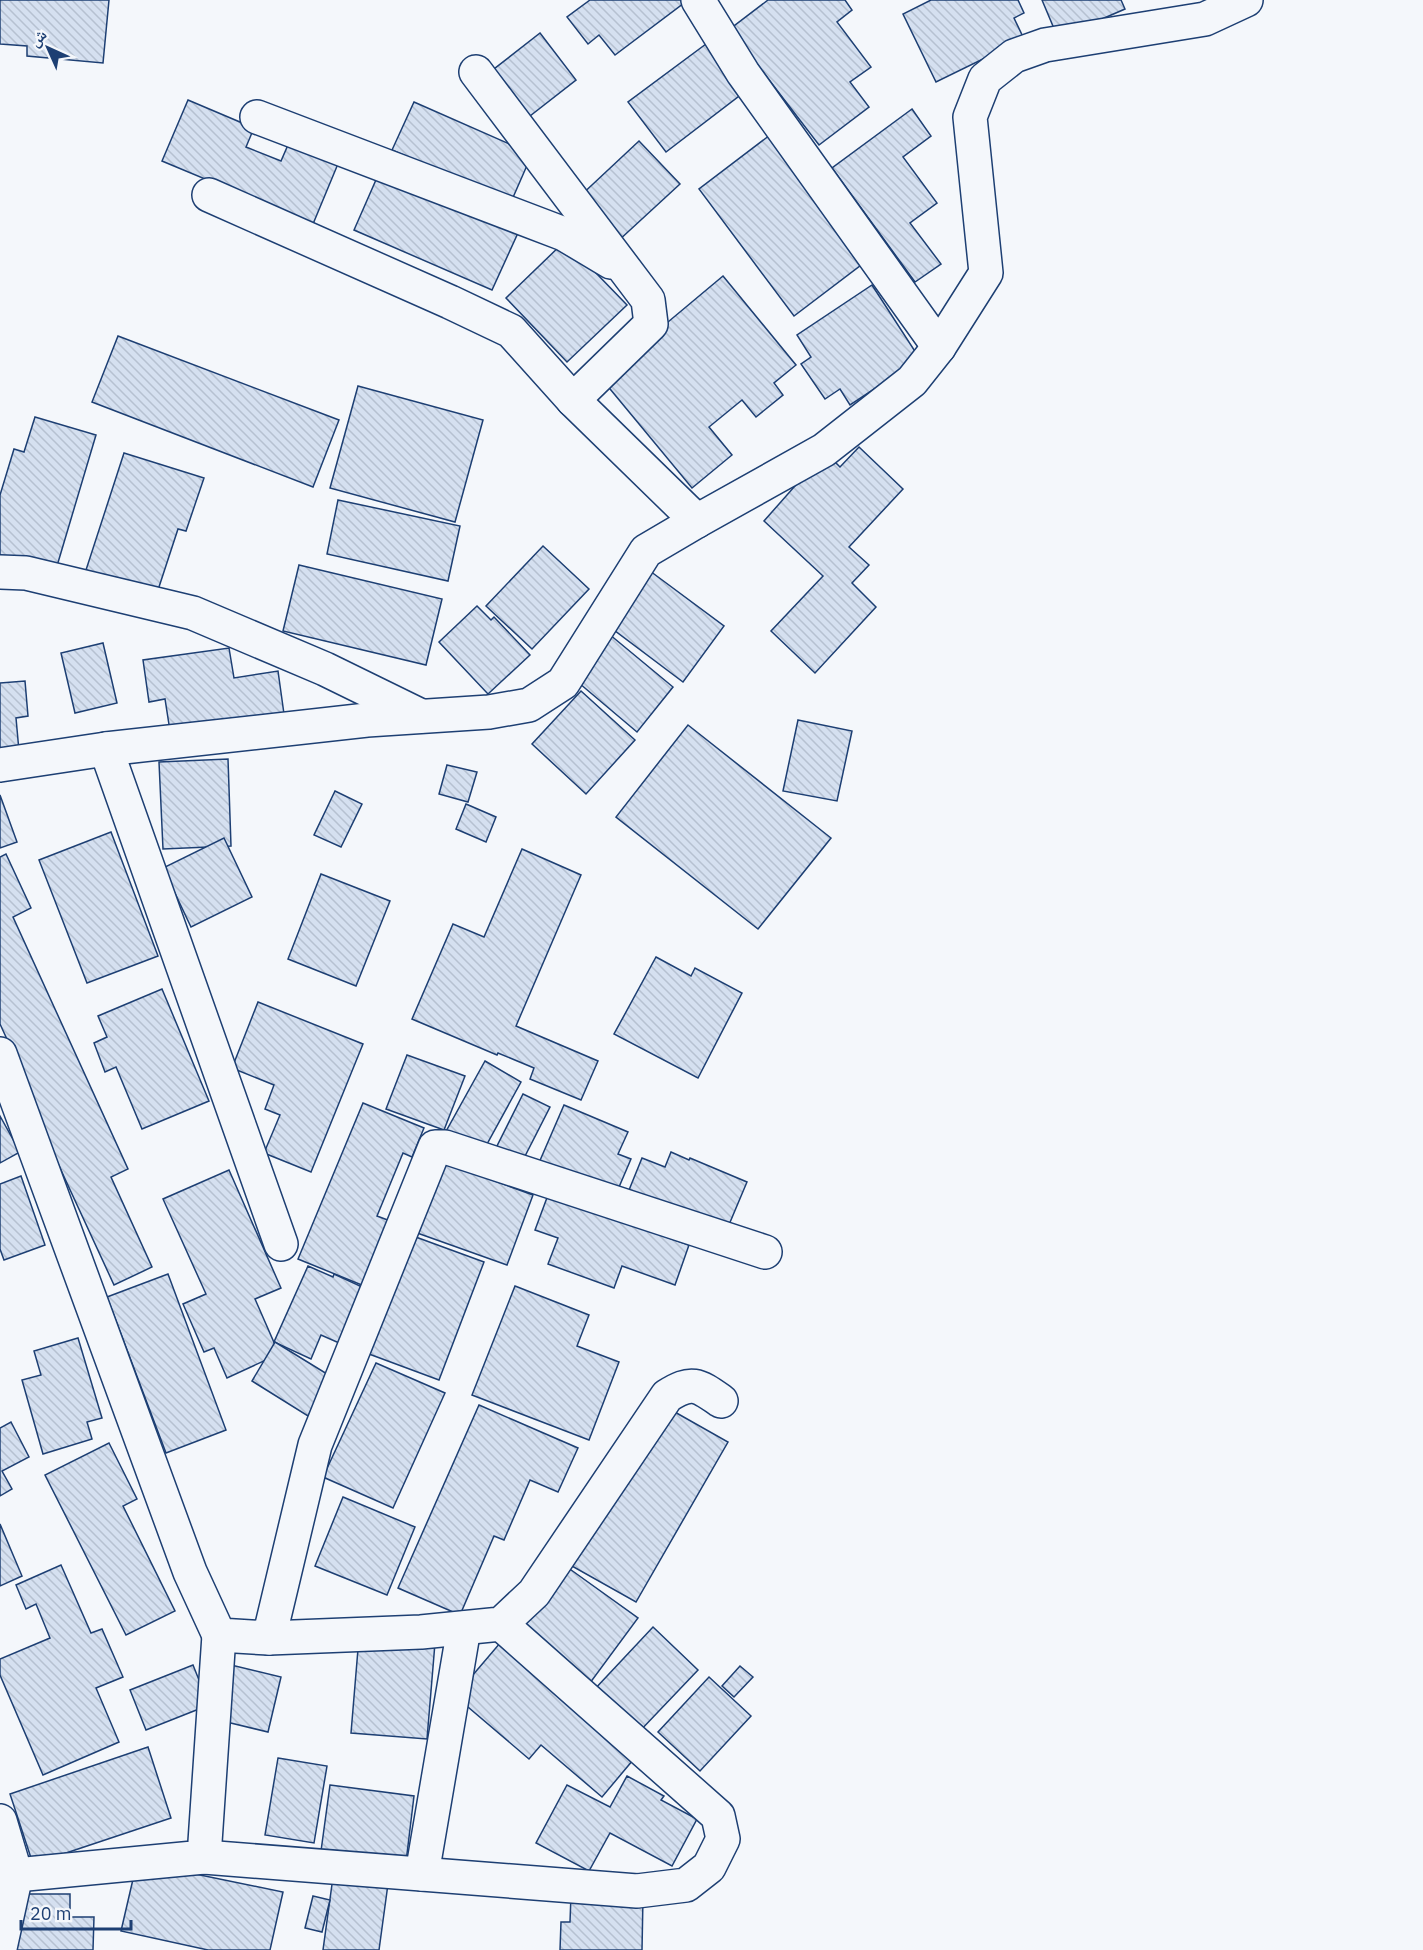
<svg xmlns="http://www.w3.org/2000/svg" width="1423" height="1950" viewBox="0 0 1423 1950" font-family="'IBM Plex Sans','Noto Naskh Arabic',sans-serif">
	<defs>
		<pattern id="building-back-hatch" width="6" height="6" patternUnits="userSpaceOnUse" patternTransform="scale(1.5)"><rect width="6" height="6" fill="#d5e0f0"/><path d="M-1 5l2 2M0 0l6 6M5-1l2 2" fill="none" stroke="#b6c1d1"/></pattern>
	</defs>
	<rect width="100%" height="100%" fill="#f4f7fb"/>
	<g fill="url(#building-back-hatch)" stroke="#1d3f73" stroke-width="1.5">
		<polygon points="0,0 109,0 103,63 27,56 27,46 0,44"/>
		<polygon points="590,0 682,0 684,3 615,55 599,35 588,44 567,17"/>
		<polygon points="768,0 845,0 852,10 837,22 871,67 850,82 869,107 819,145 730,29"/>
		<polygon points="931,0 1018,0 1024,13 1014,18 1024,39 936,82 903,14"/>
		<polygon points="1042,0 1121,0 1125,9 1058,38"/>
		<polygon points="540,33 576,80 521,123 485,76"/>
		<polygon points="706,44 743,93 666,152 628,102"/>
		<polygon points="188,100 254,128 246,147 281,161 291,138 340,159 313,224 162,161"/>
		<polygon points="414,102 532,154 511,202 392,150"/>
		<polygon points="912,109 931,136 903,157 937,203 910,223 941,264 915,282 832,168"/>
		<polygon points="770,135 865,262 794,316 699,189"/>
		<polygon points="639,141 680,184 617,242 577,199"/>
		<polygon points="379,173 518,233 492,290 354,230"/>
		<polygon points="565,241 627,305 567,362 506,298"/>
		<polygon points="723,276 796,365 774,383 783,395 756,417 742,400 709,427 732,455 692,488 601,378"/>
		<polygon points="872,285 920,359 850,405 840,389 825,399 801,364 811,357 797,335"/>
		<polygon points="118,336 339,420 313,487 92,402"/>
		<polygon points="358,386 483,420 455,522 330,488"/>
		<polygon points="35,417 96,435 54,576 0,560 0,495 14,449 24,452"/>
		<polygon points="859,447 903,489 849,547 869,565 852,583 876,607 815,673 771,631 823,576 764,521 825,452 840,467"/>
		<polygon points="124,453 204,478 186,531 178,529 157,593 86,570"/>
		<polygon points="338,500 460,526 448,581 327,554"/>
		<polygon points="543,546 589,589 532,649 486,606"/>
		<polygon points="299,565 442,599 426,665 283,631"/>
		<polygon points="650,571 724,626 683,682 610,627"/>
		<polygon points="477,606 491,620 494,617 530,655 488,694 439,642"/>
		<polygon points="609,634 673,687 637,732 573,678"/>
		<polygon points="103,643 117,703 75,713 61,653"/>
		<polygon points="229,648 234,678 278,671 284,714 170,731 165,699 149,702 143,660"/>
		<polygon points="25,681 28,716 16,718 19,751 0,753 0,683"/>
		<polygon points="581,691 635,740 586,794 532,744"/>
		<polygon points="798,720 852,731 837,801 783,791"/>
		<polygon points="688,725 831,838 758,929 616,817"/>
		<polygon points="228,759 231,846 163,849 159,762"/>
		<polygon points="447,765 477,772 468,802 439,794"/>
		<polygon points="335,791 362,804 341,847 314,835"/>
		<polygon points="0,795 17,842 0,848"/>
		<polygon points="466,804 496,817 486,842 456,829"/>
		<polygon points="111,832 158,956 87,983 39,860"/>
		<polygon points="224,838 252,897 191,927 163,868"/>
		<polygon points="522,849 581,875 516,1026 598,1061 581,1100 530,1079 534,1068 498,1053 497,1055 412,1019 453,924 484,937"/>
		<polygon points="6,854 31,908 13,917 128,1169 111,1177 152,1267 114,1285 6,1051 11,1048 0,1024 0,857"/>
		<polygon points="321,874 390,901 356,986 288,959"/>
		<polygon points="656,957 691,976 695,968 742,993 698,1078 614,1034"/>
		<polygon points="162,989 209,1101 142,1129 116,1067 105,1072 94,1043 107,1037 98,1016"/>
		<polygon points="258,1002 363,1044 311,1172 264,1153 280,1115 265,1109 274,1085 232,1068"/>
		<polygon points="407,1055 465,1076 444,1130 386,1109"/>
		<polygon points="485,1061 521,1082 481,1155 444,1135"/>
		<polygon points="523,1094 550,1107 522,1162 496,1148"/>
		<polygon points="363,1103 424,1128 412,1157 403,1153 377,1216 401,1225 374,1290 298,1259"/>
		<polygon points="564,1105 628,1132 618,1154 631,1159 616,1194 535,1172"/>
		<polygon points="0,1116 20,1152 0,1163"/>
		<polygon points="671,1152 689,1160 690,1158 747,1182 728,1227 627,1195 642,1158 665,1167"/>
		<polygon points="432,1158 533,1195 507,1265 406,1229"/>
		<polygon points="229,1170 281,1288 255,1299 279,1354 227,1378 214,1348 204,1352 183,1304 206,1294 163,1199"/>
		<polygon points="21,1176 45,1245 4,1260 0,1249 0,1184"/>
		<polygon points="548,1195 689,1245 675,1285 622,1266 614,1288 548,1264 558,1238 535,1230"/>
		<polygon points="413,1236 484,1262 439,1380 369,1354"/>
		<polygon points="308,1266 333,1277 334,1274 371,1291 346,1346 321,1335 311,1359 274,1342"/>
		<polygon points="168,1274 226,1430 166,1453 107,1297"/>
		<polygon points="515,1286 589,1315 577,1346 619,1362 589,1440 472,1395"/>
		<polygon points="78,1338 102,1418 87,1422 92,1439 43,1454 22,1380 41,1375 34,1351"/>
		<polygon points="275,1342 332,1377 308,1416 252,1381"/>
		<polygon points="376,1363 445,1393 393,1508 323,1477"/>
		<polygon points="479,1405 578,1448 558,1492 530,1480 504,1540 494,1536 460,1615 398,1588"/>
		<polygon points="673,1411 728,1442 636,1602 563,1561"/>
		<polygon points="11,1422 29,1457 2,1471 12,1489 0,1496 0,1428"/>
		<polygon points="109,1443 137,1499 123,1506 175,1611 126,1635 45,1475"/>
		<polygon points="343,1497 415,1527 387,1595 315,1566"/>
		<polygon points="0,1524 22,1576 0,1586"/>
		<polygon points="560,1562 638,1618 590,1683 512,1627"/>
		<polygon points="61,1565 91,1633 102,1629 123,1677 96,1688 119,1742 43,1775 0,1675 0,1659 50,1638 36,1604 26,1609 16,1585"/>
		<polygon points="653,1627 698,1670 638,1733 593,1691"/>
		<polygon points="506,1636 633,1760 602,1797 541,1745 529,1759 455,1696"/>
		<polygon points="359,1637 435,1643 427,1739 351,1733"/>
		<polygon points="227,1664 281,1677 268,1732 214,1719"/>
		<polygon points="193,1665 209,1705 146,1730 130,1690"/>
		<polygon points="740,1666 753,1677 734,1697 722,1686"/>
		<polygon points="709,1677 751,1716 700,1771 658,1732"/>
		<polygon points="148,1747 171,1818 33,1864 10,1794"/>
		<polygon points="278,1758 327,1766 314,1843 265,1835"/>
		<polygon points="627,1776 664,1796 661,1800 697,1819 672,1866 610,1833 589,1871 536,1843 567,1785 610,1807"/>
		<polygon points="330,1785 414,1796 406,1862 321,1851"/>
		<polygon points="137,1862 283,1892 270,1950 208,1950 121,1931"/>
		<polygon points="333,1877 388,1884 379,1950 323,1950"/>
		<polygon points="17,1894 70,1894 70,1917 94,1917 93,1950 16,1950"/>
		<polygon points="571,1895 643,1897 642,1950 560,1950 561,1922 570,1922"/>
		<polygon points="313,1896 330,1900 322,1932 305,1928"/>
	</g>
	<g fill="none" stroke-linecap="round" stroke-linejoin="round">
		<g stroke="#1d3f73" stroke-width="36">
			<g id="minor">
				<polyline points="698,0 743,73 939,347"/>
				<polyline points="476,72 648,300 651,324 573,400"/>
				<polyline points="257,117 564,234 611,262"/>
				<polyline points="209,195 450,302 511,331 573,400 697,521"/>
				<polyline points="0,572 26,573 193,613 325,669 421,716"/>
				<polyline points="106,749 281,1244"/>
				<polyline points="0,765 106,749 367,720 489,712 529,705 563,683 646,551 697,521 824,450 912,381 939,347 986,273 970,117 985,79 1014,56 1045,45 1205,19 1246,0"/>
				<path d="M 0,1054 L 190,1572 L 219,1635 L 269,1638 L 421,1632 L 501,1624 L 534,1593 L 667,1396 C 692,1380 698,1385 721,1401"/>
				<polyline points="269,1638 315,1445 435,1147 445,1147 765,1252"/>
				<polyline points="0,1821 16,1875 204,1857 219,1635"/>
				<polyline points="204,1857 637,1891 686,1885 709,1867 723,1839 718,1816 501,1624"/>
				<polyline points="422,1874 464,1628"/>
				<polyline points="0,1948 16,1875"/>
			</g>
		</g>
		<use href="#minor" stroke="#f4f7fb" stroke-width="33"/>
	</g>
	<g transform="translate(48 48) rotate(315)" stroke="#f4f7fb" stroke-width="4.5" paint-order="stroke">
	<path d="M0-4.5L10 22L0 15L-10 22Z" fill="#1d3f73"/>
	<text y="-9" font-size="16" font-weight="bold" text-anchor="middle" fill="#1d3f73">ش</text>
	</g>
	<path d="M21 1920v9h110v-9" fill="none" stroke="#1d3f73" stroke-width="3"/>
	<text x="30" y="1920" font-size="18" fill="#1d3f73" stroke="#f4f7fb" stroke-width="4.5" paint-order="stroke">20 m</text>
</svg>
